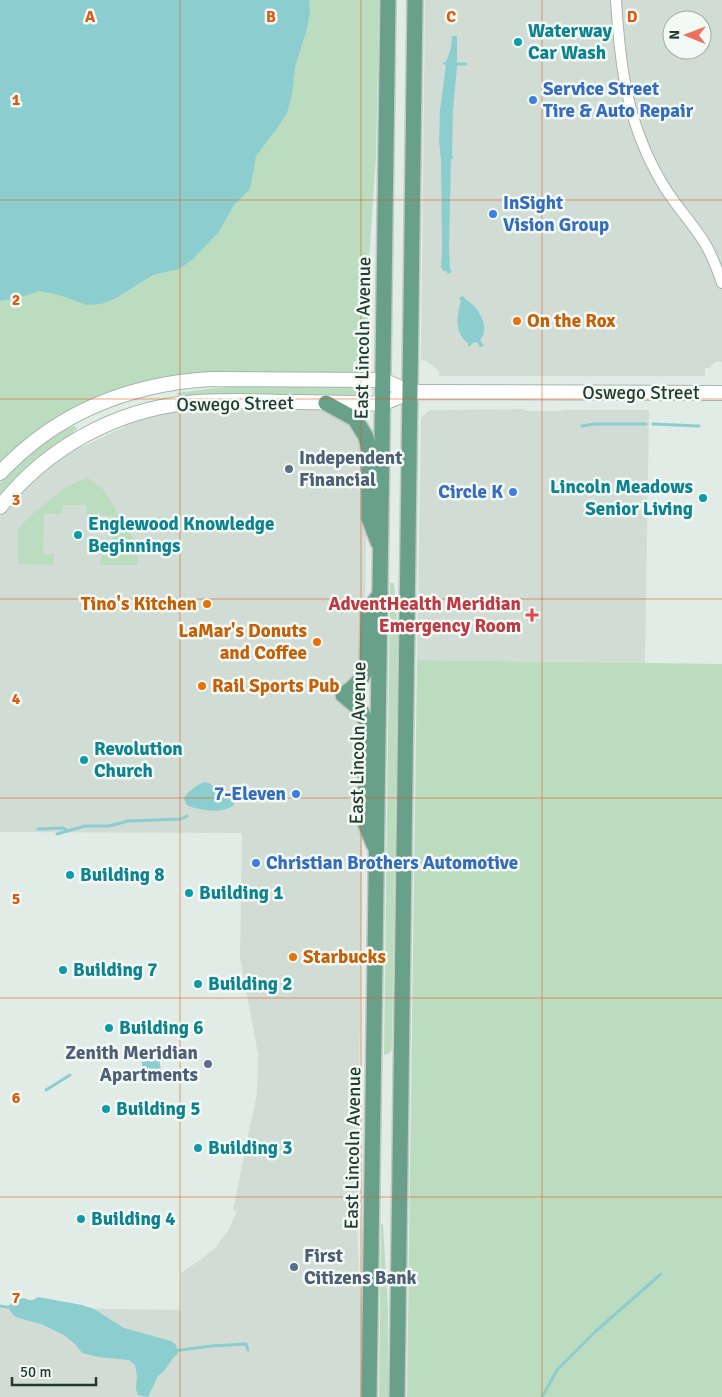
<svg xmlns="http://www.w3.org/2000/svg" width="722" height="1397" viewBox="0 0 722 1397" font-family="Signika,sans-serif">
	<rect width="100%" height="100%" fill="#e2ece6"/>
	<g fill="#d1dcd5" fill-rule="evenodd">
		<path d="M 425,0 L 722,0 L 722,362 L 715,362 L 710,368 L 705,368 L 705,376 L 439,376 L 439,371 L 426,361 L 421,360 ZM 672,20 L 702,20 L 702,50 L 672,50 Z"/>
		<polygon points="222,408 319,409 328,410 339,415 339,420 346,423 354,433 361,447 361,454 367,455 358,1175 357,1226 361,1306 360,1397 0,1397 0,1307 181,1310 181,1273 203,1258 216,1247 229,1229 237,1211 233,1210 257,1093 258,1054 240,958 242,833 0,832 0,517 13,501 44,471 78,447 84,446 124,427 128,423 155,415 192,409"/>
		<polygon points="522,409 529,411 559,411 566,410 649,410 645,663 417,660 421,418 428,411 432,410"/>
	</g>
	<g fill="#bcdcc0">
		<polygon points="0,0 379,0 376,156 369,261 368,344 363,344 363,359 359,361 353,361 353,374 208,373 176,376 141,382 122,388 23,442 0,464"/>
		<polygon points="242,386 352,387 357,389 359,392 355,397 178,398 177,393 207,389"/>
		<path d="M 74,426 L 77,428 C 68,441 52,448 40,457 C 25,469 12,482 0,496 L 0,483 C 21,461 45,437 74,426 Z"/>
		<polygon points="88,478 103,489 138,547 137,565 100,565 101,555 112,555 112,516 87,515 86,505 63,505 62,514 44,514 43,554 54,554 54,565 18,564 18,529 32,514 68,486"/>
		<path d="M 390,583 L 394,583 L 398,630 L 392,1045 C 392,1051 390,1054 384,1055 Z"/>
		<polygon points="417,660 722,664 722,1397 407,1397"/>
		<polygon points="381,1224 383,1224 388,1309 388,1397 379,1397"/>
	</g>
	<g fill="#8ccecf">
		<polygon points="0,0 309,0 310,11 307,29 295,67 292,95 287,113 278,127 256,156 251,184 249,190 234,205 218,233 193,259 179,269 153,275 116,298 101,304 87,305 59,295 40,291 18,298 0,301"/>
		<polygon points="452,36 457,36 457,67 453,110 452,155 453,156 453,159 451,159 449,249 450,268 452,272 448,274 446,271 443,271 441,267 442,250 441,161 439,141 440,110 446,65 443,64 443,62 446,62 451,48"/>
		<path d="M 463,296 C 466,301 471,302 475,307 C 482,315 489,331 480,340 L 484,346 L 480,347 L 477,342 L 471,344 L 471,346 L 468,346 L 468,343 C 455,335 456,315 461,302 L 459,298 Z"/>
		<path d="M 205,782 L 211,784 L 218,793 L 233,797 L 234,805 C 231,807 227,809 223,810 C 214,812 194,809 187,805 L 184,799 C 187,791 197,785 205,782 Z"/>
		<polygon points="159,1058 161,1070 158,1083 142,1080 142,1060"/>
		<path d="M 38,1297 L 82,1305 L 94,1309 L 124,1328 L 171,1341 L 176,1345 L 178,1354 L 173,1358 L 164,1371 L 158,1376 L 148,1397 L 138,1395 L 136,1389 L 137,1376 L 135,1365 L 129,1360 L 98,1357 L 82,1353 L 76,1345 L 64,1335 L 41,1324 L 22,1319 L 16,1317 L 10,1311 L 8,1306 L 16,1300 L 24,1298 C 31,1301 32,1301 38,1297 Z"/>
	</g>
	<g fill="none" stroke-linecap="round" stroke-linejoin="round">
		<g stroke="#8ccecf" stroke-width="3">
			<polyline points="454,64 466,64"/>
			<polyline points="653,424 699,426"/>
			<polyline points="582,426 594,424 646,424"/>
			<polyline points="38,829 63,828 68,831"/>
			<polyline points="57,834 85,826 109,826 128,821 181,819 187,816"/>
			<polyline points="46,1090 70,1075"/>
			<polyline points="0,1306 12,1308"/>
			<polyline points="173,1351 211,1346 246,1344 248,1350"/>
			<polyline points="542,1397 557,1370 596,1331 661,1274"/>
		</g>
		<g stroke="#a5b4ac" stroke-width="12">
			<path id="minor" d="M 616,0 C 620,67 627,124 662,183 C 674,204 691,221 704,242 C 712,254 717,269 722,283"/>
		</g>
		<g stroke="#a1b7ad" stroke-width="16">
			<g id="secondary">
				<path d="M 0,473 C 57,412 128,384 211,379 L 383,380 L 410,392"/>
				<path d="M 0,507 C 45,449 115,410 188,403 C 224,399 262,402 298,402 C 319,402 339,403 359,403 C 367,403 375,404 382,403 C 391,401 402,395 410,392 L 722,393"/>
			</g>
		</g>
		<g stroke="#c1c8c6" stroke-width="18">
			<g id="primary">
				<polyline points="326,403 355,419 366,437 369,451 369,518 378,542"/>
				<path d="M 374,845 L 365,823 L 367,726 C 363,709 355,705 343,695 C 354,687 364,679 367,665 L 368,611 L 380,594"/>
				<polyline points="369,1397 388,0"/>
				<polyline points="397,1397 415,0"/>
			</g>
		</g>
		<use href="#minor" stroke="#fff" stroke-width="10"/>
		<use href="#secondary" stroke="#fff" stroke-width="14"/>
		<use href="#primary" stroke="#69a08a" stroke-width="15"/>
	</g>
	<path fill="none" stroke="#de580e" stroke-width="1" stroke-opacity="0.55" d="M 180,0 L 180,1397M 361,0 L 361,1397M 542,0 L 542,1397M 0,200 L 722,200M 0,399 L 722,399M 0,599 L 722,599M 0,798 L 722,798M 0,998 L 722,998M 0,1197 L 722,1197"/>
	<g fill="#0f9aa8" stroke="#f3f9f5" stroke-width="2">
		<circle cx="518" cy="42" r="5"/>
		<circle cx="703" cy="498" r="5"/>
		<circle cx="78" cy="535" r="5"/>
		<circle cx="84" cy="760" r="5"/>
		<circle cx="70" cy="875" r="5"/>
		<circle cx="189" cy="893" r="5"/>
		<circle cx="63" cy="970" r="5"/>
		<circle cx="198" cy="984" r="5"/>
		<circle cx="109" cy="1028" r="5"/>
		<circle cx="106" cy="1109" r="5"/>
		<circle cx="198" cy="1148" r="5"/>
		<circle cx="81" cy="1219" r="5"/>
	</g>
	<g fill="#3f7fe0" stroke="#f3f9f5" stroke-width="2">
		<circle cx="533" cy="100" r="5"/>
		<circle cx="493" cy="214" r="5"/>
		<circle cx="513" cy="492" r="5"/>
		<circle cx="296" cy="794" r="5"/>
		<circle cx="256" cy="863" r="5"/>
	</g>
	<g fill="#e8710a" stroke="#f3f9f5" stroke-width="2">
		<circle cx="517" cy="321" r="5"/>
		<circle cx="207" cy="604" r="5"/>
		<circle cx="317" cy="642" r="5"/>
		<circle cx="202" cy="686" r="5"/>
		<circle cx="293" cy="957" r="5"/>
	</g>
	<g fill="#5c6f8a" stroke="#f3f9f5" stroke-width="2">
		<circle cx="289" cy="469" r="5"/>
		<circle cx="208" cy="1064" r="5"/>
		<circle cx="294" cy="1267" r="5"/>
	</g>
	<path fill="#e0444e" stroke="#f3f9f5" stroke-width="2" d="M529.5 607.5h5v5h5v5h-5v5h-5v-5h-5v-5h5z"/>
	<g text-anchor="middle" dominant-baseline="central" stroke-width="5" stroke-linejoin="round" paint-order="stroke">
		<g font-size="19" font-weight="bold" fill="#0d838f" stroke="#f3f9f5" text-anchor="start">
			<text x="528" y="31">Waterway<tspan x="528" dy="22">Car Wash</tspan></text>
			<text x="693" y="487" text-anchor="end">Lincoln Meadows<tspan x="693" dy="22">Senior Living</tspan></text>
			<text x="88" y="524">Englewood Knowledge<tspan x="88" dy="22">Beginnings</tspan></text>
			<text x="94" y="749">Revolution<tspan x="94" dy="22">Church</tspan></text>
			<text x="80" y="875">Building 8</text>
			<text x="199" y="893">Building 1</text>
			<text x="73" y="970">Building 7</text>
			<text x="208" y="984">Building 2</text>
			<text x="119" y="1028">Building 6</text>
			<text x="116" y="1109">Building 5</text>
			<text x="208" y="1148">Building 3</text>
			<text x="91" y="1219">Building 4</text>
		</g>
		<g font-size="19" font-weight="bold" fill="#366cbe" stroke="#f3f9f5" text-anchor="start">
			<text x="543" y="89">Service Street<tspan x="543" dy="22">Tire &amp; Auto Repair</tspan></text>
			<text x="503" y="203">InSight<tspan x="503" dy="22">Vision Group</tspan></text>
			<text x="503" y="492" text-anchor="end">Circle K</text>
			<text x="286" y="794" text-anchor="end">7-Eleven</text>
			<text x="266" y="863">Christian Brothers Automotive</text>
		</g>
		<g font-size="19" font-weight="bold" fill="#c56008" stroke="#f3f9f5" text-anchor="start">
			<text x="527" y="321">On the Rox</text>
			<text x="197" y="604" text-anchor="end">Tino's Kitchen</text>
			<text x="307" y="631" text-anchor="end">LaMar's Donuts<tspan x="307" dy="22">and Coffee</tspan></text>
			<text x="212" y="686">Rail Sports Pub</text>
			<text x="303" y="957">Starbucks</text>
		</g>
		<g font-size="19" fill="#233c32" stroke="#f3f9f5">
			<text transform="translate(363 338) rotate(-89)">East Lincoln Avenue</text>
			<text x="641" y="393">Oswego Street</text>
			<text transform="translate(235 404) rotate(-1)">Oswego Street</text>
			<text transform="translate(358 743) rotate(-89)">East Lincoln Avenue</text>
			<text transform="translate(353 1148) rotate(-89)">East Lincoln Avenue</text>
		</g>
		<g font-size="19" font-weight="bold" fill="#4e5e75" stroke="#f3f9f5" text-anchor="start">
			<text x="299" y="458">Independent<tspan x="299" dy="22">Financial</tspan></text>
			<text x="198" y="1053" text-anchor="end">Zenith Meridian<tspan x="198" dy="22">Apartments</tspan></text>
			<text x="304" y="1256">First<tspan x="304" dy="22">Citizens Bank</tspan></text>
		</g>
		<g font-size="19" font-weight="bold" fill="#be3a42" stroke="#f3f9f5" text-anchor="end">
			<text x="521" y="604">AdventHealth Meridian<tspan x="521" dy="22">Emergency Room</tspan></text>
		</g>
	</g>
	<g font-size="16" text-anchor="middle" font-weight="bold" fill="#de580e" stroke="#f3f9f5" stroke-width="5" stroke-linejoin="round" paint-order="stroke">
		<text x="90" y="22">A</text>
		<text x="271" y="22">B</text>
		<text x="451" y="22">C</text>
		<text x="632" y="22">D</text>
		<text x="16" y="105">1</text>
		<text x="16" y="305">2</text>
		<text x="16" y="505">3</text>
		<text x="16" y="704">4</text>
		<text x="16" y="904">5</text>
		<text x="16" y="1103">6</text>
		<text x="16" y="1303">7</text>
	</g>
	<g transform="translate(687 35) rotate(271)"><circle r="24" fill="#f3f9f5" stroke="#a0ada7"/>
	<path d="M0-4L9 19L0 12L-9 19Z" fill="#ed6f60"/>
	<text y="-8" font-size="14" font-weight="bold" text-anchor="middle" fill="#233c32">N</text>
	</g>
	<path d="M12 1377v8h84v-8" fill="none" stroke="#233c32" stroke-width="2.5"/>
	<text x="20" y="1377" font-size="15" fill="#233c32" stroke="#f3f9f5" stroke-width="4" paint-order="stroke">50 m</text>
</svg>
